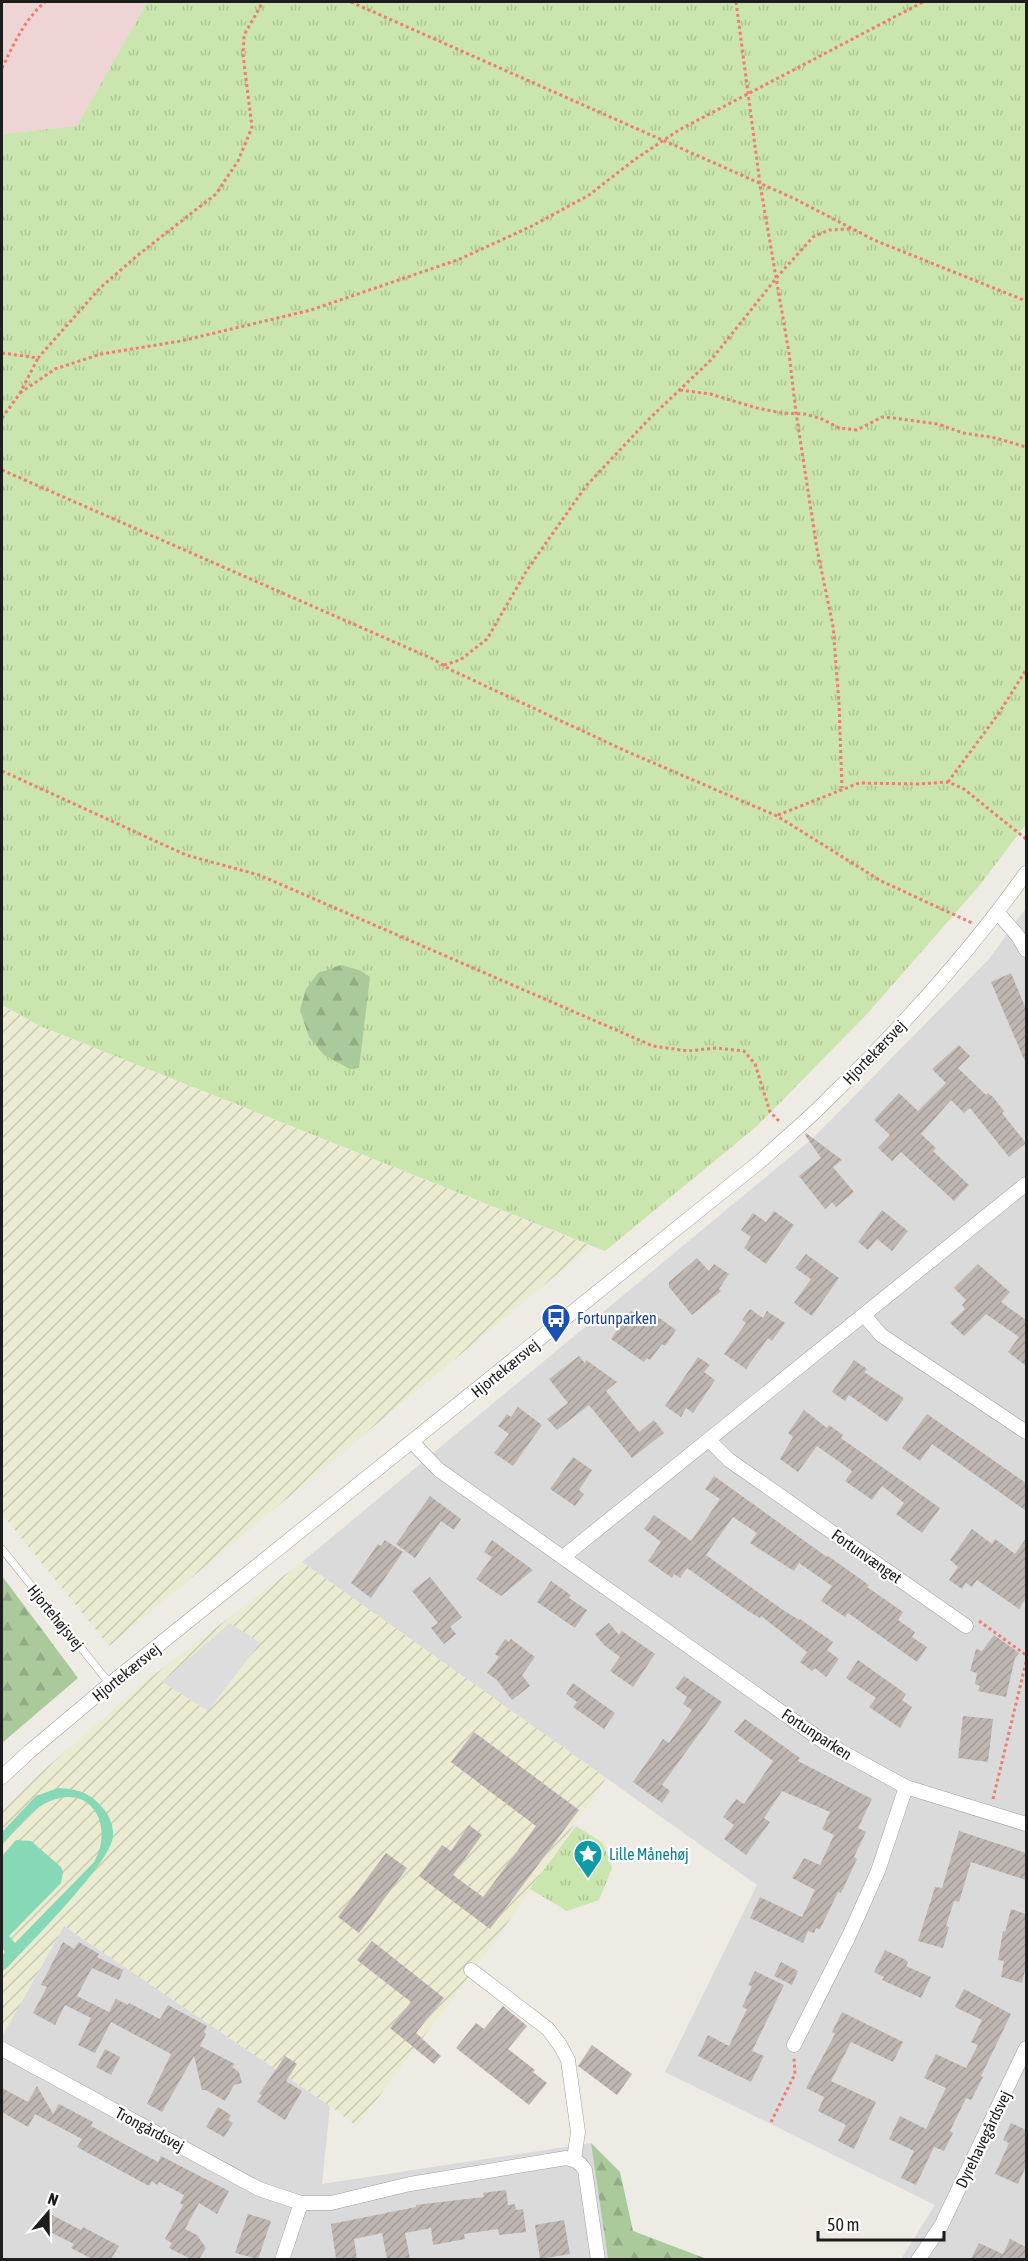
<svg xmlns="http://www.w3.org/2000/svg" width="1028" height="2261" viewBox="0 0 1028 2261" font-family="'Asap Condensed',sans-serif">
	<defs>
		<pattern id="farmland-furrows" width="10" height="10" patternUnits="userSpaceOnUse" patternTransform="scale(1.5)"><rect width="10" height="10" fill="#eaebd0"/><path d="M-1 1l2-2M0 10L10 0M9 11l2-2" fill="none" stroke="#c8c9b2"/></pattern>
		<pattern id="grass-tufts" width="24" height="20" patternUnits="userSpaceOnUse" patternTransform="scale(1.5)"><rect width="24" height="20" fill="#cae5ad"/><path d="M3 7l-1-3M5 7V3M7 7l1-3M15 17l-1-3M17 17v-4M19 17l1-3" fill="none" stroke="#adc494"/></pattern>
		<pattern id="forest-firs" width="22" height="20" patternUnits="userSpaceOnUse" patternTransform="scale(1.5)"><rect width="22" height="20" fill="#aaca9b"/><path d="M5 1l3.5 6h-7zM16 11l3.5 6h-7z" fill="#92ad85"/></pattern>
		<pattern id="building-hatch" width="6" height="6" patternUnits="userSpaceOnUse" patternTransform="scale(1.5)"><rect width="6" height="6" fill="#beb6b1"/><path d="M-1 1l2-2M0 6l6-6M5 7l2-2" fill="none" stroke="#a39c98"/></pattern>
	</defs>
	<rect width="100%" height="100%" fill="#eeeae4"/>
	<g fill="#dbdada">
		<polygon points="1026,908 1026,2259 901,2259 935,2205 665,2072 757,1885 302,1562 814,1137 989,959"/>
		<polygon points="64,1926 330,2106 322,2184 591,2143 608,2259 2,2259 2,2034 3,2034"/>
	</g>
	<polygon fill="#eed4d4" points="2,2 147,2 77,126 2,134"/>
	<g fill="url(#farmland-furrows)">
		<polygon points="3,1006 40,1026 591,1246 109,1646 2,1514 2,1009"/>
		<polygon points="302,1562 606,1778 498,1937 357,2126 330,2106 64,1926 3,2035 2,2034 2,1811 37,1776 146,1681"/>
	</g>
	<g fill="url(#grass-tufts)">
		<polygon points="147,2 1026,2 1026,824 979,886 867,1014 757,1126 605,1251 40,1026 2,1005 2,134 77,126"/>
		<polygon points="576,1826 603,1843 612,1868 599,1900 567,1911 530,1889"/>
	</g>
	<g fill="url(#forest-firs)">
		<polygon points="341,965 359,970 370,977 359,1068 350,1069 324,1055 309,1037 300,1010 306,989 318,973"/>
		<polygon points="2,1576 78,1678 2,1743"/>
		<polygon points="591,2143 620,2172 633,2231 707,2259 608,2259"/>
	</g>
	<path fill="#87d8b6" d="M 58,1788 C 77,1789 89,1792 102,1807 C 109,1814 114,1827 113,1836 C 112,1862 28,1945 7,1968 L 2,1971 L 2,1956 L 5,1952 L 2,1947 L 2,1856 L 16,1840 L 31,1841 L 61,1867 L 63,1872 L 61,1883 L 9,1936 L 15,1943 L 94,1862 C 114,1828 93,1785 53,1800 C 32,1807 16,1830 2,1845 L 2,1832 L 36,1796 Z"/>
	<polygon fill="#ddd" points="230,1623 260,1643 208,1711 162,1682"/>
	<g fill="url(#building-hatch)">
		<polygon points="1011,973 1026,1009 1026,1064 991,982"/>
		<polygon points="959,1045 970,1056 958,1068 986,1095 988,1093 993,1097 1004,1111 1002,1113 1026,1143 1009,1157 970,1108 964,1113 951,1100 921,1134 936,1148 933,1151 969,1185 954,1201 901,1152 892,1161 878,1148 890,1135 874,1120 899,1093 918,1111 946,1083 932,1069"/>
		<polygon points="806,1133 842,1160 833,1167 854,1192 836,1207 832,1202 825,1209 799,1176 821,1158 805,1135"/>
		<polygon points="882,1210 908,1231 892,1251 877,1239 868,1250 858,1242"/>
		<polygon points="774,1211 794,1225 766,1264 744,1248 751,1237 741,1230 753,1213 766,1222"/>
		<polygon points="806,1254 839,1278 812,1316 794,1303 811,1279 795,1268"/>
		<polygon points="697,1258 709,1271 714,1264 729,1274 719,1289 721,1291 692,1315 669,1287 669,1282"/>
		<polygon points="978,1264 1010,1292 1001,1302 1026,1320 1026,1366 1008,1352 1019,1337 986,1314 964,1336 950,1323 965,1309 962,1305 966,1300 954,1288"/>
		<polygon points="750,1309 763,1318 767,1311 785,1323 772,1341 768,1338 746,1369 724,1354 746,1323 742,1320"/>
		<polygon points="631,1311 645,1321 651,1312 676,1330 665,1346 662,1344 650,1360 647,1358 644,1362 611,1339"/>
		<polygon points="579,1356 585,1363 586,1360 617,1382 606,1391 639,1432 654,1420 664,1433 632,1458 589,1405 557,1430 547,1419 568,1403 549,1379"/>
		<polygon points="698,1357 710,1365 704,1372 715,1380 693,1413 686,1408 681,1417 665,1406"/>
		<polygon points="854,1360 867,1369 864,1372 904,1398 887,1422 849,1395 845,1401 832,1392"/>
		<polygon points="518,1407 542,1425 513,1466 494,1453 509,1434 498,1426 507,1414 511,1417"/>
		<polygon points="804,1410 827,1428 829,1425 843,1435 841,1438 940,1508 922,1533 896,1514 904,1503 882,1486 872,1500 845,1481 852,1471 817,1446 798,1472 780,1459 793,1437 788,1433"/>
		<polygon points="927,1414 1026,1483 1026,1511 932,1444 920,1461 902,1448"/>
		<polygon points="573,1457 592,1470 579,1490 584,1494 575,1506 550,1489"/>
		<polygon points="714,1476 827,1557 828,1556 869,1585 867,1587 903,1612 898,1620 915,1632 912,1637 927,1647 917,1662 848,1613 845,1617 821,1601 832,1586 799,1563 794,1571 750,1543 757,1533 733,1517 706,1555 783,1610 799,1620 800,1619 833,1642 827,1650 839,1659 826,1677 815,1668 812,1671 800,1662 807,1652 761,1616 760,1618 748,1611 687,1568 680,1578 674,1574 672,1578 648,1561 661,1542 644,1529 654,1515 691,1541 720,1499 705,1489"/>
		<polygon points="430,1496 461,1519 454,1530 441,1521 415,1558 396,1544"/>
		<polygon points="972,1529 992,1544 995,1539 1015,1554 1026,1538 1026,1598 1019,1609 977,1580 972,1587 966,1583 962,1589 949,1580 958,1567 950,1560"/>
		<polygon points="385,1540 403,1552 371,1598 351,1583 378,1544 381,1546"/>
		<polygon points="492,1540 533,1570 501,1596 476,1579 492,1557 484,1552"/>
		<polygon points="430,1577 462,1617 450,1627 456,1634 444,1644 431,1628 438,1623 412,1591"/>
		<polygon points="551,1581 571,1595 569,1598 587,1610 575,1628 537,1602"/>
		<polygon points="609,1623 619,1635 622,1631 655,1654 633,1687 610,1671 620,1657 604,1645 595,1634"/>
		<polygon points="994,1635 1019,1653 1015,1658 1006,1697 978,1691 980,1686 975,1684 977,1673 970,1671 976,1649 982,1651"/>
		<polygon points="505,1639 509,1642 511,1639 535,1657 522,1675 530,1686 512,1700 497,1680 487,1673 499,1657 495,1654"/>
		<polygon points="858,1660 906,1694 902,1700 912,1707 900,1728 869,1707 876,1698 846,1678"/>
		<polygon points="684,1676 722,1702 662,1785 670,1791 662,1803 633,1782 663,1739 669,1743 692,1710 683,1704 687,1697 675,1688"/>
		<polygon points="573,1683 615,1713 604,1729 573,1707 577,1702 566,1694"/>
		<polygon points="963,1716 993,1719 988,1762 958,1758"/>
		<polygon points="745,1719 800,1758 798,1761 872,1799 858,1828 866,1832 854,1857 857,1859 841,1893 838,1892 820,1929 816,1928 814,1933 808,1931 803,1943 750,1918 760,1897 802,1917 815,1890 792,1878 804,1858 820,1865 834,1835 822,1829 830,1812 782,1791 764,1818 770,1822 746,1855 724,1839 734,1825 723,1817 736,1799 744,1804 773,1761 734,1732"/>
		<polygon points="474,1732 579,1810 490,1929 419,1876 442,1845 451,1851 469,1825 482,1835 453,1875 483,1897 536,1826 451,1762"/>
		<polygon points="959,1831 1026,1853 1026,1880 971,1862 959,1902 954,1901 946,1926 949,1927 943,1948 918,1941 935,1887 942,1888"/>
		<polygon points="386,1853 407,1868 359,1933 338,1917"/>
		<polygon points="1011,1909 1026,1914 1026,1966 1022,1983 1001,1977 1004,1961 998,1960 1003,1931 1005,1932"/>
		<polygon points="372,1941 444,1998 416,2033 441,2056 434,2064 390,2028 411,2002 357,1960"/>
		<polygon points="63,1942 74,1949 79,1942 99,1954 97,1957 123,1970 119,1980 92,1968 77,1996 109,2012 116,1999 128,2005 129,2003 160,2019 168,2005 207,2026 204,2032 206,2034 200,2046 235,2064 232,2067 239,2072 242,2083 234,2085 225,2101 206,2090 202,2090 194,2056 162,2112 147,2104 171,2054 111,2022 95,2053 78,2045 91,2018 65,2005 55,2025 33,2013 47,1987 41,1985"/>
		<polygon points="885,1950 904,1959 908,1962 906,1966 931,1977 921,1998 882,1980 884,1977 874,1972"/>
		<polygon points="781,1962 798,1971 792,1985 774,1976"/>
		<polygon points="755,1971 784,1985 752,2051 764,2056 751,2082 698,2056 708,2035 729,2046 747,2009 742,2007 752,1986 748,1985"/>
		<polygon points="964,1989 1011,2014 981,2076 983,2077 971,2100 966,2098 950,2131 953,2133 944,2151 934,2147 916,2185 901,2178 914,2151 889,2139 900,2116 926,2129 946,2088 924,2078 936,2054 966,2068 978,2045 971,2042 982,2020 955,2007"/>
		<polygon points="503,2006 527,2026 508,2049 535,2070 533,2072 547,2083 529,2105 456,2048 476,2023 484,2029"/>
		<polygon points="842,2012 903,2042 893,2062 851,2042 831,2081 876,2102 854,2149 838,2141 846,2125 818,2111 824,2097 806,2088 835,2034 832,2032"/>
		<polygon points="592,2045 632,2074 617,2095 578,2066"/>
		<polygon points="105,2049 120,2057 111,2075 96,2067"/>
		<polygon points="285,2056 297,2064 286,2081 302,2091 285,2120 257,2102 262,2095 259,2094"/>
		<polygon points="37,2086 53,2114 59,2104 93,2122 91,2126 158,2162 161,2156 229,2191 217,2214 199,2203 185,2229 197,2235 206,2248 199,2259 191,2259 169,2248 172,2243 165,2239 183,2205 180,2203 184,2195 159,2182 157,2185 152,2181 149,2186 77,2147 82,2139 35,2114 28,2127 2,2112 2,2088 28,2102"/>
		<polygon points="218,2107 231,2115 228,2120 233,2123 224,2137 206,2127"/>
		<polygon points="1011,2123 1026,2130 1026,2166 1018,2184 995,2174 1009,2143 1003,2140"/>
		<polygon points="506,2190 508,2205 515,2204 516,2210 523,2209 526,2232 499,2235 498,2229 464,2234 465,2239 433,2245 431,2228 405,2233 410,2259 387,2259 382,2233 354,2239 357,2259 336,2259 331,2224 416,2207 416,2205 484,2197 483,2193"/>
		<polygon points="248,2214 271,2221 258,2259 235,2253"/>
		<polygon points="52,2215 81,2230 83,2227 119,2246 111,2259 92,2259 71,2248 74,2244 44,2229"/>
		<polygon points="564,2220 570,2254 540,2259 535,2225"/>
		<polygon points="1010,2239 1026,2247 1026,2259 971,2259 979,2243 1003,2254"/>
	</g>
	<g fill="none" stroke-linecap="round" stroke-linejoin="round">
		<g stroke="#a1a1a1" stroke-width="8">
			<polyline id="lane" points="2,1549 110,1684"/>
		</g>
		<g stroke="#a1a1a1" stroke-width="15">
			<g id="street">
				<polyline points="998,913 1018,936 1026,950"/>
				<polyline points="864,1315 881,1335 1026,1432"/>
				<polyline points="709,1440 729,1460 966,1626"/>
				<polyline points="412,1442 439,1470 824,1742 906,1787 1026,1824"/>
				<polyline points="563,1557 1026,1184"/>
				<path d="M 2,1777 L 29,1752 L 110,1684 L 763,1159 C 785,1138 809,1119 830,1097 C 901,1028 969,953 1026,873"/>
				<polyline points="471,1970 548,2029 560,2045 568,2060 578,2132 574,2159"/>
				<polyline points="794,2045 849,1936 878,1871 906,1787"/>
				<path d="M 2,2049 L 259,2189 L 301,2203 L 331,2203 L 410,2184 L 566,2158 C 575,2160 580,2162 585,2170 L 598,2260"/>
				<polyline points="282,2260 301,2203"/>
				<polyline points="918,2260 941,2226 1026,2048"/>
			</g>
		</g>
		<g stroke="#f07c72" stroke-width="3" stroke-dasharray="3 3" stroke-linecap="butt">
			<polyline points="351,2 793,198 874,240 1026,301"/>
			<polyline points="736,2 760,184 789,353 796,413 817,549 833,626 839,704 842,788"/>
			<path d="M 2,68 C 14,44 24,20 45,2"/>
			<polyline points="2,353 38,358 100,288 138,255 216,194 238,161 252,127 243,55 244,35 263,2"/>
			<polyline points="680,390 710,394 757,408 782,413 805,414 822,419 839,428 857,430 882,417 893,418 938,424 963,433 996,438 1026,447"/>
			<polyline points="20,393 55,369 101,354 181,341 311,310 460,259 532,226 589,195 634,160 679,130 923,2"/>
			<polyline points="2,418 20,393 38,358"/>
			<polyline points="2,470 433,659 451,670 628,752 777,816 881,881 972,923"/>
			<polyline points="444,665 460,660 487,639 527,570 586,486 650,418 711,360 778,276 813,237 829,230 852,229"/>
			<polyline points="2,771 186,855 259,875 653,1046 688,1051 716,1048 744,1051 755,1064 770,1112 781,1123"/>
			<polyline points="948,782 999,713 1026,670"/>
			<polyline points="778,815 859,783 918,784 948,782 964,789 1026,839"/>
			<polyline points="979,1621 1026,1655"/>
			<polyline points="993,1799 1026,1662"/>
			<polyline points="771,2122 795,2074 794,2058"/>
		</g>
		<use href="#lane" stroke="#fff" stroke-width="7"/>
		<use href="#street" stroke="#fff" stroke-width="14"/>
	</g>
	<defs>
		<g id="bus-pin" transform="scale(1.5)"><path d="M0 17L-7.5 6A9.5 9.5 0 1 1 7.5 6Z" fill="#1a4fb4" stroke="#fff"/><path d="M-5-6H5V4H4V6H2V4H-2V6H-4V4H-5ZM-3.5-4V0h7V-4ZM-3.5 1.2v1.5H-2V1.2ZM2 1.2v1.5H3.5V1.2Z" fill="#fff"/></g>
		<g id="sight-pin" transform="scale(1.5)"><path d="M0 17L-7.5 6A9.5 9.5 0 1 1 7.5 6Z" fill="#0f9aa8" stroke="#fff"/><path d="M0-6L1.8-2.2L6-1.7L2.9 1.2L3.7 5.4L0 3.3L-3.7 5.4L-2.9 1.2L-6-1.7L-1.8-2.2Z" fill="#fff"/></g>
	</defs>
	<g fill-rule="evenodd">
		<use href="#bus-pin" x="556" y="1318"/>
		<use href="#sight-pin" x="588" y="1854"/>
	</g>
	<g text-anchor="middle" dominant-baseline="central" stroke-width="4.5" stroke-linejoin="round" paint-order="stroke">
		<g font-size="16" fill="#1d1d1d" stroke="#fff">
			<text transform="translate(874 1052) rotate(-46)">Hjortekærsvej</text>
			<text transform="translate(505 1368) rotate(-39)">Hjortekærsvej</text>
			<text transform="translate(867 1556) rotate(35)">Fortunvænget</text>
			<text transform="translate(56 1617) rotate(51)">Hjortehøjsvej</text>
			<text transform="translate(126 1672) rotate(-39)">Hjortekærsvej</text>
			<text transform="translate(817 1734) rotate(33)">Fortunparken</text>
			<text transform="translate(150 2129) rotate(28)">Trongårdsvej</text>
			<text transform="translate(983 2139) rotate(-64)">Dyrehavegårdsvej</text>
		</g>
		<g font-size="16" fill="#164399" stroke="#fff" text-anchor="start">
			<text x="577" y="1318">Fortunparken</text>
		</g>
		<g font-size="16" fill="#0d838f" stroke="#fff" text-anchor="start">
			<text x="609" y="1854">Lille Månehøj</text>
		</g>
	</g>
	<rect width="1028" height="2261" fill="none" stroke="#1d1d1d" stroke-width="6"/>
	<g transform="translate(48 2213) rotate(20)" stroke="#ffffff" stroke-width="4.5" paint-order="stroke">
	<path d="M0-4.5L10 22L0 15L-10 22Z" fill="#1d1d1d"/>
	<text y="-9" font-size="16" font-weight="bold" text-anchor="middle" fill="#1d1d1d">N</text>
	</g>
	<path d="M818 2231v9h126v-9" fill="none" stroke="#1d1d1d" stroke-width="3"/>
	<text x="827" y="2231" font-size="18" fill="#1d1d1d" stroke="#ffffff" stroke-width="4.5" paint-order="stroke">50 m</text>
</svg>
